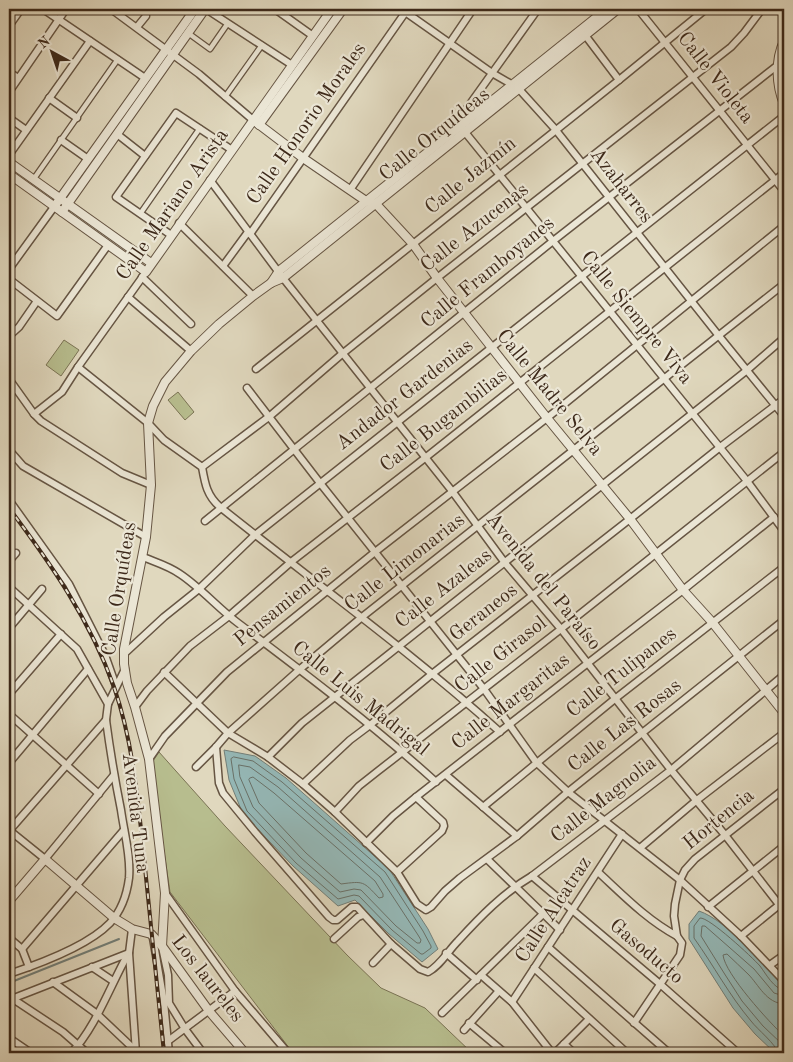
<svg xmlns="http://www.w3.org/2000/svg" width="793" height="1062" viewBox="0 0 793 1062" font-family="'Old Standard TT',serif">
	<rect width="100%" height="100%" fill="#e0d8be"/>
	<filter id="stains"><feTurbulence type="fractalNoise" baseFrequency=".004" numOctaves="4"/><feColorMatrix values="0 0 0 0 .2 0 0 0 0 .09 0 0 0 0 .02 0 0 0 .5 -.17"/></filter>
	<radialGradient id="worn" r=".72"><stop offset=".6" stop-color="#630" stop-opacity="0"/><stop offset="1" stop-color="#630" stop-opacity=".3"/></radialGradient>
	<g fill="#b7bd8e" stroke="#7a7354">
		<polygon points="166,53 170,56 67,201 63,198"/>
		<polygon points="64,340 79,350 61,376 46,365"/>
		<polygon points="178,392 194,412 185,420 168,400"/>
		<polygon points="159,752 225,826 347,955 381,988 425,1008 472,1053 293,1053 170,892 151,764"/>
	</g>
	<g fill="#95b9b8" stroke="#727f79">
		<polygon points="224,750 255,756 286,778 389,869 428,929 438,949 422,962 389,934 355,900 338,906 293,866 243,814 229,780"/>
		<path d="M 699,911 C 728,921 763,964 784,987 L 784,1053 L 775,1053 L 755,1034 L 733,1008 L 689,939 L 689,924 Z"/>
	</g>
	<g fill="none" stroke-linecap="round" stroke-linejoin="round">
		<g stroke="#697169" stroke-width="1">
			<polygon points="234,757 253,761 282,782 385,872 423,931 431,946 431,948 423,954 421,954 392,930 359,896 354,895 338,899 296,863 247,811 234,779 231,759"/>
			<polygon points="239,765 250,767 278,787 380,877 418,935 421,940 420,943 417,943 396,926 361,890 354,889 340,892 301,858 253,807 240,777"/>
			<path d="M 250,778 L 253,777 L 274,793 L 375,881 L 383,894 L 383,897 L 379,898 C 363,881 364,881 341,884 L 306,853 L 259,803 L 249,780 Z"/>
			<path d="M 784,1004 C 766,1003 759,985 748,974 C 741,967 734,961 727,954 L 723,955 C 725,974 769,1022 784,1036"/>
			<path d="M 778,1053 C 777,1045 757,1029 751,1021 C 729,995 714,966 694,938 L 694,926 L 700,918 C 709,917 752,957 760,966 C 766,974 774,989 784,990"/>
			<polyline points="784,1053 782,1044 763,1026 742,1001 724,973 701,936 702,926 705,926 754,969 774,993 784,996"/>
		</g>
		<polyline stroke="#727f79" stroke-width="2" points="9,983 119,939"/>
		<g stroke="#665543" stroke-width="7">
			<g id="pedestrian">
				<polyline points="188,33 210,49 228,23"/>
				<polyline points="225,97 262,45"/>
				<polyline points="33,180 118,59"/>
				<polyline points="140,214 200,128"/>
			</g>
		</g>
		<g stroke="#665543" stroke-width="9">
			<g id="minor">
				<polyline points="43,9 145,78"/>
				<polyline points="111,9 199,74 253,120"/>
				<polyline points="206,9 292,65"/>
				<polyline points="275,9 313,36"/>
				<polyline points="401,9 492,73 518,88 555,129 719,336 784,416"/>
				<polyline points="538,9 465,111 460,126 747,481 784,531"/>
				<polyline points="638,9 784,191"/>
				<polyline points="9,26 21,9"/>
				<polyline points="137,27 146,16"/>
				<polyline points="585,35 619,80"/>
				<polyline points="9,72 18,78"/>
				<polyline points="9,92 66,9"/>
				<polyline points="49,98 77,118"/>
				<polyline points="9,118 26,130"/>
				<polyline points="117,134 145,156"/>
				<polyline points="61,140 88,159"/>
				<polyline points="9,155 90,41"/>
				<polyline points="210,180 283,278 452,491 505,563 561,629 671,770 725,835 784,911"/>
				<polyline points="350,190 473,9"/>
				<polyline points="179,223 253,296"/>
				<polyline points="250,234 407,10"/>
				<polyline points="171,235 116,197 176,113 232,150"/>
				<polyline points="223,266 248,232"/>
				<polyline points="9,269 54,207"/>
				<polyline points="142,277 191,324"/>
				<polyline points="9,279 57,316 108,245"/>
				<polyline points="128,297 191,351"/>
				<polyline points="9,336 19,327 37,301"/>
				<path d="M 78,367 L 148,423 L 164,440 L 202,467 C 205,484 207,496 220,507 C 314,582 411,652 500,732"/>
				<polyline points="256,369 619,80 706,9"/>
				<polyline points="9,379 34,414 41,421 122,473 151,485"/>
				<polyline points="247,388 320,483 484,689 536,762 568,792 680,880 741,936 784,981"/>
				<polyline points="34,414 62,392 78,367 146,272"/>
				<polyline points="9,450 23,466 146,537"/>
				<polyline points="202,467 270,416 342,354 437,278 731,47 744,33 762,9"/>
				<polyline points="9,500 69,584 105,655 116,686"/>
				<polyline points="205,521 553,241 778,65"/>
				<path d="M 143,557 C 155,562 169,566 180,574 C 201,588 218,608 238,623 C 306,674 373,725 436,782"/>
				<polyline points="9,561 16,553"/>
				<path d="M 9,587 L 77,649 L 108,704 L 106,720 C 110,750 115,780 121,810 C 124,832 131,856 129,878 C 127,894 121,911 110,923 C 88,946 39,964 9,974"/>
				<polyline points="9,628 42,589"/>
				<polyline points="124,654 164,617 199,589 255,535 784,116"/>
				<polyline points="164,672 228,733 268,757 303,784 335,812 397,872 417,904 426,910 431,907 445,891 460,878 517,836 568,792 784,620"/>
				<polyline points="9,694 61,634"/>
				<polyline points="108,704 125,669"/>
				<polyline points="135,707 147,691 190,646 229,616 291,562 425,458 784,173"/>
				<polyline points="9,714 99,794"/>
				<path d="M 216,747 L 219,783 L 223,793 L 255,832 L 329,917 L 333,920 L 337,920 L 352,907 L 357,907 L 391,944 L 420,969 L 428,972 C 440,966 448,951 458,941 C 480,917 503,893 532,876 L 671,770 L 784,675"/>
				<polyline points="268,757 302,723 746,371 784,338"/>
				<polyline points="149,759 165,736 227,672 375,552 547,418 784,226"/>
				<polyline points="9,763 88,669"/>
				<polyline points="196,767 216,747 228,733 299,670 362,617 784,284"/>
				<polyline points="446,775 517,836"/>
				<polyline points="303,784 350,740 370,725 432,674 630,519 719,448 784,399"/>
				<polyline points="483,807 616,698 784,567"/>
				<polyline points="335,812 359,786 378,771 561,629 784,452"/>
				<polyline points="9,830 45,859 114,775"/>
				<polyline points="9,831 106,720"/>
				<polyline points="366,843 393,816 416,797 588,663 683,590 774,517"/>
				<polyline points="640,848 697,800 784,733"/>
				<polyline points="487,859 560,930"/>
				<polyline points="397,872 442,831 444,826 443,822 416,797"/>
				<path d="M 598,872 C 623,895 647,920 677,936"/>
				<polyline points="532,876 660,984 738,1053"/>
				<polyline points="165,893 235,991 288,1053"/>
				<polyline points="708,907 784,846"/>
				<polyline points="132,929 129,953 136,1053"/>
				<polyline points="741,936 784,901"/>
				<polyline points="9,938 22,949 29,967"/>
				<polyline points="153,938 164,1002 169,1053"/>
				<polyline points="334,939 358,917 363,915"/>
				<polyline points="162,947 168,975 169,1003 185,1029 203,1053"/>
				<polyline points="548,947 669,1053"/>
				<polyline points="22,949 124,830"/>
				<polyline points="446,953 477,980"/>
				<polyline points="373,963 391,944"/>
				<polyline points="770,965 784,955"/>
				<polyline points="92,967 113,981"/>
				<polyline points="534,968 627,1053"/>
				<polyline points="481,975 512,1002 552,1053"/>
				<polyline points="53,982 97,1014 136,1051"/>
				<polyline points="13,999 63,1032 87,1053"/>
				<polyline points="9,1000 129,953"/>
				<polyline points="512,1002 622,834"/>
				<polyline points="442,1013 544,913"/>
				<polyline points="469,1023 505,1053"/>
				<polyline points="634,1023 680,955 682,943 677,936 674,916 675,904 680,880 685,870 695,859 784,789"/>
				<polyline points="464,1030 498,992"/>
				<polyline points="9,1038 31,1053"/>
				<polyline points="168,1041 235,991"/>
				<polyline points="564,1044 574,1053"/>
				<path d="M 71,1053 C 95,1029 111,984 128,954"/>
				<polyline points="555,1053 589,1019"/>
			</g>
		</g>
		<g stroke="#665543" stroke-width="10">
			<g id="tertiary">
				<path d="M 784,41 C 775,60 776,85 784,104"/>
				<polyline points="253,120 303,158 366,201 376,204 413,244 437,278 547,418 630,519 683,590 712,622 784,713"/>
				<polyline points="259,125 343,9"/>
				<polyline points="9,162 151,263"/>
				<polyline points="9,174 146,272 332,9"/>
				<polyline points="54,207 195,9"/>
				<polyline points="62,212 205,9"/>
				<polyline points="271,283 279,271 607,9"/>
				<polyline points="9,901 45,859 114,918 132,929 151,934 162,946 209,1011 245,1053"/>
				<polyline points="162,946 165,893 149,759 135,707 127,683 124,664 124,649 146,537 151,485 148,423 153,406 165,382 191,351 219,324 253,296 271,283 283,278 618,9"/>
			</g>
		</g>
		<use href="#pedestrian" stroke="#ebe6d5" stroke-width="4.5"/>
		<use href="#minor" stroke="#ebe6d5" stroke-width="6"/>
		<use href="#tertiary" stroke="#ebe6d5" stroke-width="8"/>
		<g stroke="#3d291a" stroke-width="4">
			<path id="rail" d="M 9,508 C 51,564 90,620 114,687 C 133,742 138,800 144,858 C 151,923 157,988 164,1053"/>
		</g>
		<use href="#rail" stroke="#ebe6d5" stroke-width="2" stroke-dasharray="5.5" stroke-linecap="butt"/>
	</g>
	<g text-anchor="middle" dominant-baseline="central" stroke-width="4.5" stroke-linejoin="round" paint-order="stroke">
		<g font-size="20" fill="#3d291a" stroke="#ebe6d5">
			<text transform="translate(715 78) rotate(52)">Calle Violeta</text>
			<text transform="translate(307 124) rotate(-55)">Calle Honorio Morales</text>
			<text transform="translate(435 135) rotate(-39)">Calle Orquídeas</text>
			<text transform="translate(471 176) rotate(-39)">Calle Jazmín</text>
			<text transform="translate(621 186) rotate(52)">Azaharres</text>
			<text transform="translate(173 205) rotate(-55)">Calle Mariano Arista</text>
			<text transform="translate(475 228) rotate(-38)">Calle Azucenas</text>
			<text transform="translate(488 273) rotate(-39)">Calle Framboyanes</text>
			<text transform="translate(636 318) rotate(51)">Calle Siempre Viva</text>
			<text transform="translate(549 393) rotate(51)">Calle Madre Selva</text>
			<text transform="translate(405 395) rotate(-38)">Andador Gardenias</text>
			<text transform="translate(444 421) rotate(-38)">Calle Bugambilias</text>
			<text transform="translate(405 563) rotate(-38)">Calle Limonarias</text>
			<text transform="translate(543 582) rotate(51)">Avenida del Paraíso</text>
			<text transform="translate(120 589) rotate(-81)">Calle Orquídeas</text>
			<text transform="translate(444 589) rotate(-38)">Calle Azaleas</text>
			<text transform="translate(283 606) rotate(-39)">Pensamientos</text>
			<text transform="translate(484 613) rotate(-38)">Geraneos</text>
			<text transform="translate(501 655) rotate(-38)">Calle Girasol</text>
			<text transform="translate(622 673) rotate(-38)">Calle Tulipanes</text>
			<text transform="translate(360 699) rotate(39)">Calle Luis Madrigal</text>
			<text transform="translate(511 702) rotate(-38)">Calle Margaritas</text>
			<text transform="translate(625 726) rotate(-38)">Calle Las Rosas</text>
			<text transform="translate(604 800) rotate(-38)">Calle Magnolia</text>
			<text transform="translate(135 813) rotate(83)">Avenida Tuna</text>
			<text transform="translate(719 820) rotate(-39)">Hortencia</text>
			<text transform="translate(554 910) rotate(-57)">Calle Alcatraz</text>
			<text transform="translate(646 952) rotate(40)">Gasoducto</text>
			<text transform="translate(207 979) rotate(52)">Los laureles</text>
		</g>
	</g>
	<rect width="793" height="1062" fill="none" stroke="#e0d8be" stroke-width="30"/>
	<rect x="10" y="10" width="773" height="1042" fill="none" stroke="#3d291a" stroke-width="2.5"/>
	<rect x="15" y="15" width="763" height="1032" fill="none" stroke="#3d291a"/>
	<g transform="translate(52 52) rotate(320)" stroke="#ebe6d5" stroke-width="4" paint-order="stroke">
	<path d="M0-4L9 19L0 12L-9 19Z" fill="#3d291a"/>
	<text y="-8" font-size="14" font-weight="bold" text-anchor="middle" fill="#3d291a">N</text>
	</g>
	<rect width="100%" height="100%" filter="url(#stains)"/>
	<rect width="100%" height="100%" fill="url(#worn)"/>
</svg>
